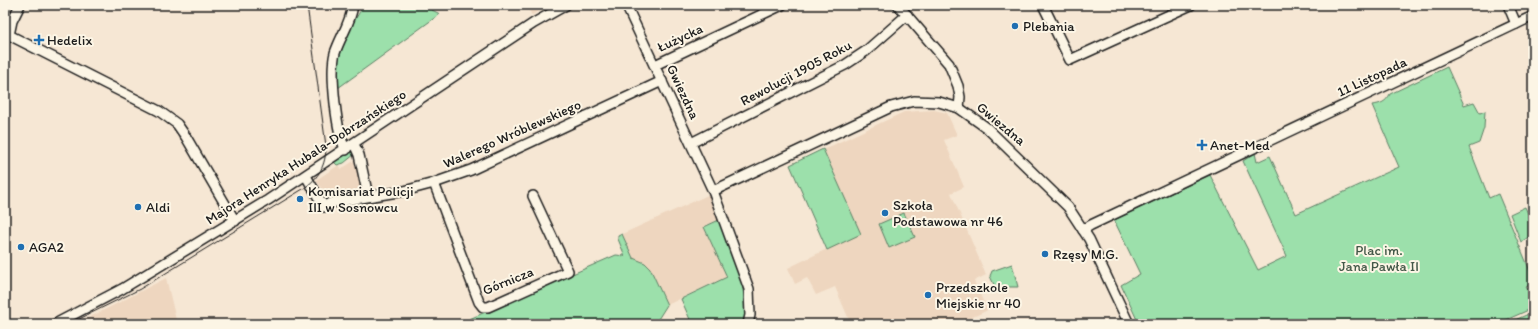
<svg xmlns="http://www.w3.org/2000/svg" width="1538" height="329" viewBox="0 0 1538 329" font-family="Itim,sans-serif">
	<rect width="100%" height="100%" fill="#f6e7d4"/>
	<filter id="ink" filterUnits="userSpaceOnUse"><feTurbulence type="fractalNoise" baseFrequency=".025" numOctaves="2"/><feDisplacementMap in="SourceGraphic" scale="8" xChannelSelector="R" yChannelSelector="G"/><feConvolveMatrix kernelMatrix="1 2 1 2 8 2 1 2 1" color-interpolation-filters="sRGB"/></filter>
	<g filter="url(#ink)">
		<g fill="#eed6bf">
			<polygon points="525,5 550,5 532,15"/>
			<polygon points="934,110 947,113 957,135 944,140 964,187 951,193 986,275 974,281 987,310 986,311 957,324 851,324 835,287 816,295 807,278 795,284 788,268 827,249 790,165 904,112"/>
			<polygon points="354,161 360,181 360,189 356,192 327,197 316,180 339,165 341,169"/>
			<polygon points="710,194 719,220 704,227 727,277 667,305 650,269 645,263 633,258 622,234"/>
			<polygon points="166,278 177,324 76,324 114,305"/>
		</g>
		<g fill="#9ce0ab" stroke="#5c7e64">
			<path d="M 364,5 L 422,5 L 440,14 L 338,88 C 328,62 351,26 364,5 Z"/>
			<path d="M 1447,67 L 1464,105 L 1474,102 L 1480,113 L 1485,111 L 1484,128 L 1479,143 L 1469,147 L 1489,198 L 1498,194 L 1533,278 L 1533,283 L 1526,287 L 1533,297 L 1533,308 L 1497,324 L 1139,324 L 1121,285 L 1140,274 L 1114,220 L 1210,175 L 1258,270 L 1287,256 L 1243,161 L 1255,153 L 1257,162 L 1270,156 L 1296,214 L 1399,167 L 1372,105 C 1381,104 1386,102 1390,94 Z"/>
			<polygon points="823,149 861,234 827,250 790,165"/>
			<polygon points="350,152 354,152 355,154 344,163 337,165 334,162"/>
			<polygon points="1525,207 1533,225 1533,234 1521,242 1510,214"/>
			<polygon points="904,213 915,237 889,248 879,224"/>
			<path d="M 719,220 C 732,255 749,286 744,324 L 692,324 L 681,299 L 727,277 L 704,227 Z"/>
			<polygon points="622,234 633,258 645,263 650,268 667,305 655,324 458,324 616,255 625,256 618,239 618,236"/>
			<polygon points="1012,264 1018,287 995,287 990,276 992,271"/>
			<polygon points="1533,312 1533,319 1520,324 1506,324"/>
		</g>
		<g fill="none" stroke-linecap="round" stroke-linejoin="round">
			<g stroke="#1c1c1c" stroke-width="12">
				<g id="minor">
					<polyline points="626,5 713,191 749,289 750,315 748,324"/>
					<polyline points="898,5 949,64 958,86 960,97 959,108"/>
					<polyline points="1043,5 1070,60 1191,5"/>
					<polyline points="1508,5 1516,24"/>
					<polyline points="9,35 12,21 20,5"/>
					<polyline points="5,36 9,35 159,111 177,124 186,137 235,221"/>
					<polyline points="655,65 782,5"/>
					<polyline points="691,143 845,65 866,51 907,15"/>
					<polyline points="354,144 359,155 368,196"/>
					<path d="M 346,150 C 336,134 330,71 335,53 C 341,35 350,25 353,5"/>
					<polyline points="306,176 324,207 330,203 404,191 434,183 471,170 662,81"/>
					<polyline points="434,183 479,302 483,307 488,307 568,271 533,196"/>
					<polyline points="713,191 891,107 914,101 939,102 959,108 987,128 1068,207 1089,239 1129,324"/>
					<polyline points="1083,230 1091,225 1533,16"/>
					<polyline points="55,324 122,289 268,200 534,23 566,5"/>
					<polyline points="1531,324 1533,323"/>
				</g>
			</g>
			<use href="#minor" stroke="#fcf5e5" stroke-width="9"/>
			<path stroke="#1c1c1c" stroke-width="1" d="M 69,324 L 140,289 L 303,189 C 319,178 326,165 326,146 L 307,5"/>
		</g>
	</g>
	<g fill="#1f6fb2" stroke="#fcf5e5" stroke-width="1.5">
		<circle cx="1015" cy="26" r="4"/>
		<path d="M37 34h4v4h4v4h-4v4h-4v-4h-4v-4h4z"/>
		<path d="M1200 139h4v4h4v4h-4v4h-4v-4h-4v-4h4z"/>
		<circle cx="300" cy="199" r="4"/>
		<circle cx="138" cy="207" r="4"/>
		<circle cx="885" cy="213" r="4"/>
		<circle cx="21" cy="247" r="4"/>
		<circle cx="1045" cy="254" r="4"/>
		<circle cx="928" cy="295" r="4"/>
	</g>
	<g text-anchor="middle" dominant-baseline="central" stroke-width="4" stroke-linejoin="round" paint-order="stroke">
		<g font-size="14" fill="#1c1c1c" stroke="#fcf5e5" text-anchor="start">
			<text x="1023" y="26">Plebania</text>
			<text x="47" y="40">Hedelix</text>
			<text x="1210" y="145">Anet-Med</text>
			<text x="308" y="191">Komisariat Policji<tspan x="308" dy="16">III w Sosnowcu</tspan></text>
			<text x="893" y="205">Szkoła<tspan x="893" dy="16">Podstawowa nr 46</tspan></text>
			<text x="146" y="207">Aldi</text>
			<text x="29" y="247">AGA2</text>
			<text x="1053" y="254">Rzęsy M.G.</text>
			<text x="936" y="287">Przedszkole<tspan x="936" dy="16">Miejskie nr 40</tspan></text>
		</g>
		<g font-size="14" fill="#1c1c1c" stroke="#fcf5e5">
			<text transform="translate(680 38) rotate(-25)">Łużycka</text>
			<text transform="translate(796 73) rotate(-28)">Rewolucji 1905 Roku</text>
			<text transform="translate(1372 77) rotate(-25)">11 Listopada</text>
			<text transform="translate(683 92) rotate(65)">Gwiezdna</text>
			<text transform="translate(1001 124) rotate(40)">Gwiezdna</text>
			<text transform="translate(512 134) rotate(-24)">Walerego Wróblewskiego</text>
			<text transform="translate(306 157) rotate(-33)">Majora Henryka Hubala-Dobrzańskiego</text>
			<text transform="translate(508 281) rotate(-22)">Górnicza</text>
		</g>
		<g font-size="14" fill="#425747" stroke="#fcf5e5">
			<text x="1379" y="250">Plac im.<tspan x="1379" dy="16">Jana Pawła II</tspan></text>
		</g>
	</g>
	<rect width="1538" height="329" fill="none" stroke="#fcf5e5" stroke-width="20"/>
	<rect x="10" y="10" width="1518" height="309" fill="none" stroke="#1c1c1c" stroke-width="1.5" filter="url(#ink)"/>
</svg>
